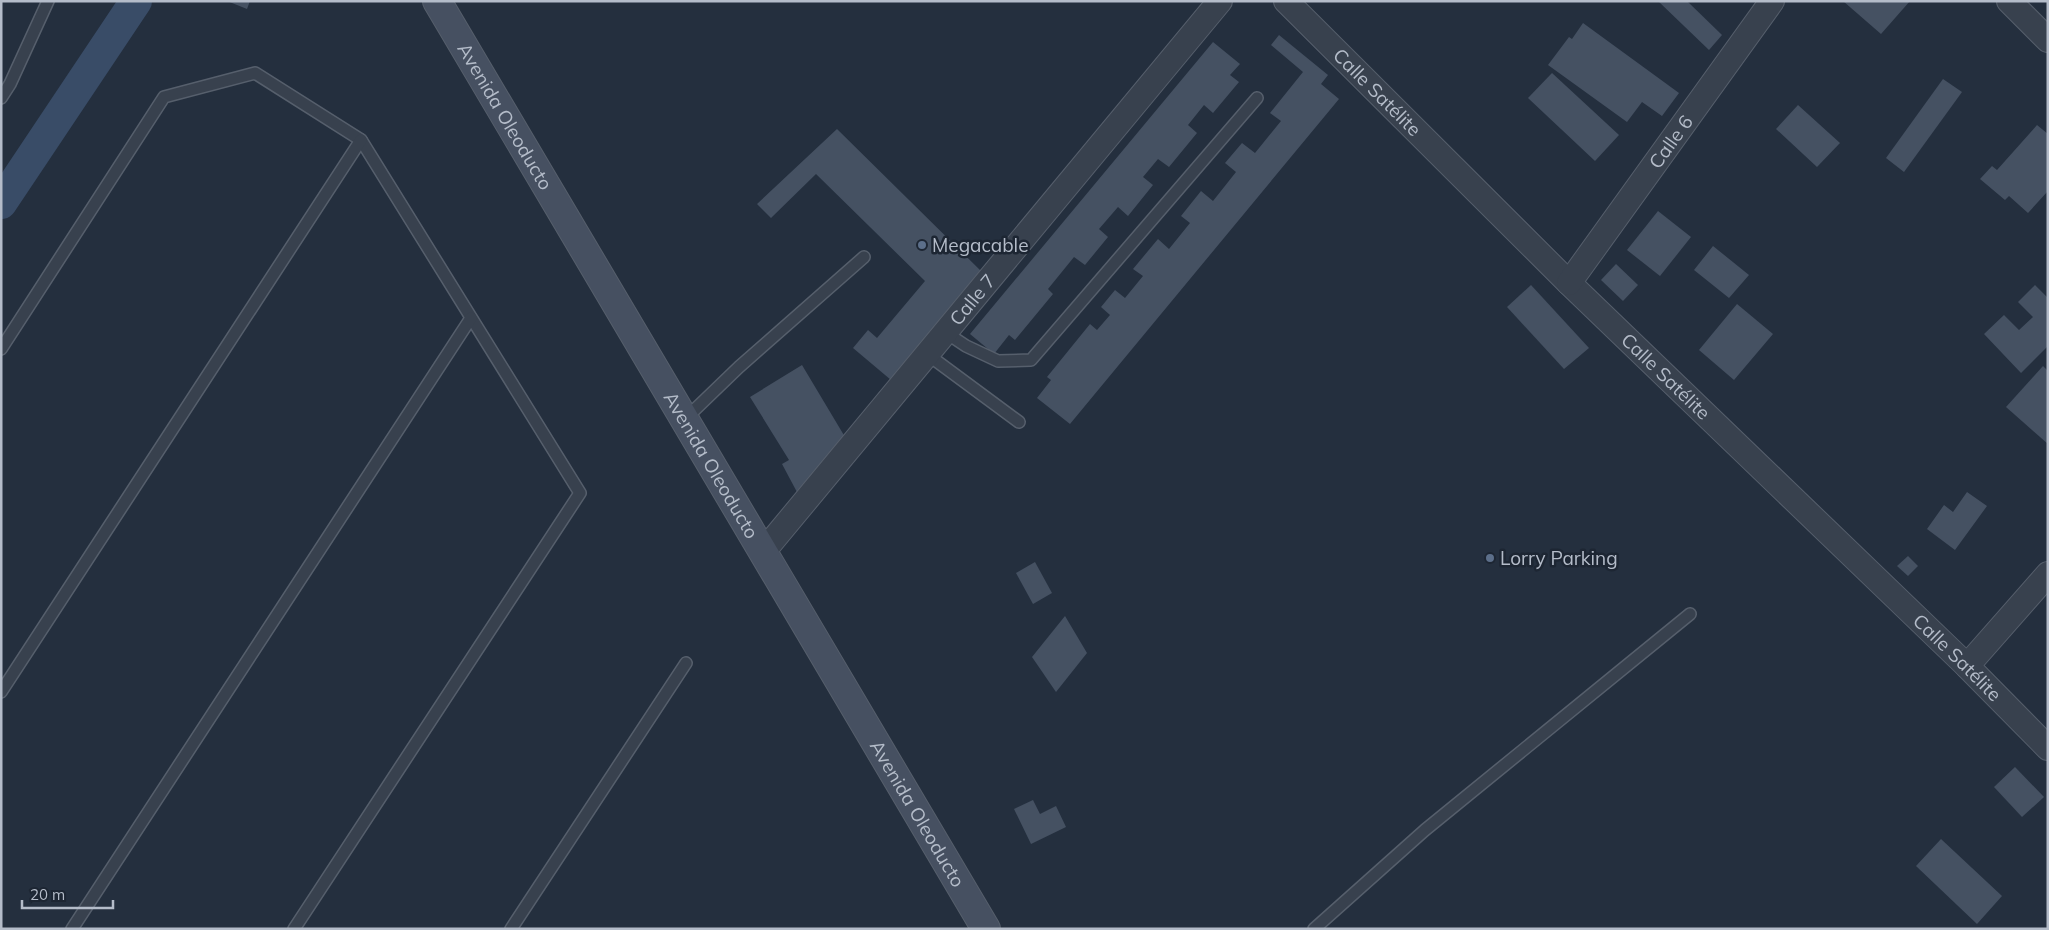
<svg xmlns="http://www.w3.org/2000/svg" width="2049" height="930" viewBox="0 0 2049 930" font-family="Mulish,sans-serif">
	<rect width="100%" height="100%" fill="#242f3e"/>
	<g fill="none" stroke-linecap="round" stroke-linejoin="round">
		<polyline stroke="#394c67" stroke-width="32" points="1,203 136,1"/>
	</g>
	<g fill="#455162">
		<polygon points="227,1 250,1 247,9"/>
		<polygon points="1658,1 1687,1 1722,35 1709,50"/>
		<polygon points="1843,1 1910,1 1881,34"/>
		<polygon points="1583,23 1679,93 1662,116 1642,102 1627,122 1548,65 1569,37 1572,39"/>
		<polygon points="1279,35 1328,75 1321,84 1339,99 1070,424 1037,398 1051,380 1047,377 1090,324 1097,330 1110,315 1101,307 1115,290 1125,298 1143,276 1133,269 1158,239 1169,249 1190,223 1181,216 1201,191 1213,201 1236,172 1225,163 1242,143 1255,153 1281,121 1270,113 1303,72 1271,45"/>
		<polygon points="1213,42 1240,64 1230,75 1239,82 1213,113 1204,105 1188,125 1197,133 1169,167 1158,159 1143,177 1153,185 1128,216 1118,207 1099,229 1108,237 1085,265 1074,257 1048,289 1053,294 1015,340 1009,335 994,354 970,334"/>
		<polygon points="1552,73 1619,135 1595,161 1528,98"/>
		<polygon points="1943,79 1962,92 1904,172 1886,158"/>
		<polygon points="1798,105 1840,143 1817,167 1776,129"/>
		<polygon points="2037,125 2048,134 2048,191 2028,213 2009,196 2005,200 1980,179 1992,166 1997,170"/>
		<polygon points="837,129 981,271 891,380 853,348 868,330 877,338 925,281 816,174 771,218 757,204"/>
		<polygon points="1658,211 1691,237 1660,276 1627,250"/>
		<polygon points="1713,246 1749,275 1729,298 1694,270"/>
		<polygon points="1616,264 1638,285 1623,301 1601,280"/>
		<polygon points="1531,285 1589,348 1564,369 1507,307"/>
		<polygon points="2035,285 2048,298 2048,346 2021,373 1984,334 2004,315 2019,330 2033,317 2018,302"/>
		<polygon points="1737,304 1773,334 1734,380 1699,350"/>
		<polygon points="802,365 845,437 798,494 782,464 789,460 750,397"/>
		<polygon points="2043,366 2048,371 2048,444 2006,407"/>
		<polygon points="1967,492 1987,506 1955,550 1927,529 1944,505 1953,512"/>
		<polygon points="1908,556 1918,566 1908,576 1897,566"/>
		<polygon points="1035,562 1052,593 1033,604 1016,573"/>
		<polygon points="1065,616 1087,653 1056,692 1032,657"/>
		<polygon points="2015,767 2044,797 2022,817 1994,787"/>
		<polygon points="1033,800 1040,814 1056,806 1066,827 1031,844 1014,809"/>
		<polygon points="1941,839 2002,896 1977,924 1916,866"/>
	</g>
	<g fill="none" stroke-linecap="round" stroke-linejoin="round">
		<g stroke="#565f6c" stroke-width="14">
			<g id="service">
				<polyline points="1,98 10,84 48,1"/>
				<polyline points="945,332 966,346 998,361 1031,360 1257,98"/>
				<polyline points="1,349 164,97 255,73 361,140 580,493 294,929"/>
				<polyline points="927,354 1019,422"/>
				<polyline points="685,419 739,367 864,257"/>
				<polyline points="1,692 361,140"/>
				<polyline points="72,929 471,318"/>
				<polyline points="511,929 686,663"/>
				<polyline points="1314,929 1425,830 1690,614"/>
			</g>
		</g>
		<g stroke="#565f6c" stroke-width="26">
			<g id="minor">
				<path id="s1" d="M 1286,1 L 1569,283 L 1967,666 L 2048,748"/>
				<polyline points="2009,1 2048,40"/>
				<path id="s2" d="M 1569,283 L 1772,1"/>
				<path id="s3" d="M 763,552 L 1220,1"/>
				<polyline points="1967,666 2048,574"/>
			</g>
		</g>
		<g stroke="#565f6c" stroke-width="30">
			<g id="secondary">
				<path id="s4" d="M 437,1 L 986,929"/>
			</g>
		</g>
		<use href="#service" stroke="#38414e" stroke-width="11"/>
		<use href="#minor" stroke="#38414e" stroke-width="24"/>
		<use href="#secondary" stroke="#465061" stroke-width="28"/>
	</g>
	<g fill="#5c6f8a" stroke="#1d2633" stroke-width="2">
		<circle cx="922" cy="245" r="5"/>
		<circle cx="1490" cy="558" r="5"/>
	</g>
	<g text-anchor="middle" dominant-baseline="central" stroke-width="5" stroke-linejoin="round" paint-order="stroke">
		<g font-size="19" fill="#b4bcc9" stroke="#1d2633">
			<text stroke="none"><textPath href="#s1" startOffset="129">Calle Satélite</textPath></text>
			<text stroke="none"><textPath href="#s4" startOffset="134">Avenida Oleoducto</textPath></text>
			<text stroke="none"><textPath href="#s2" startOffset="174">Calle 6</textPath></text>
			<text stroke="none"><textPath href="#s3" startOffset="328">Calle 7</textPath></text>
			<text stroke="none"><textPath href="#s1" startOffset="534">Calle Satélite</textPath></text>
			<text stroke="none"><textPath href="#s4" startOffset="539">Avenida Oleoducto</textPath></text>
			<text stroke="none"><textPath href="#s1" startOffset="939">Calle Satélite</textPath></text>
			<text stroke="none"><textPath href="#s4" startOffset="944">Avenida Oleoducto</textPath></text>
		</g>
		<g font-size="19" fill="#b4bcc9" stroke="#1d2633" text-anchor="start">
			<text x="932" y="245">Megacable</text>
			<text x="1500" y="558">Lorry Parking</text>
		</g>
	</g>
	<rect width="2049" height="930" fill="none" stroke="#b4bcc9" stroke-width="5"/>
	<path d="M22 900v8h91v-8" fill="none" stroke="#b4bcc9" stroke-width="2.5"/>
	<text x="30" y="900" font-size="15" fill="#b4bcc9" stroke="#1d2633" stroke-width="4" paint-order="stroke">20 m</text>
</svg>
